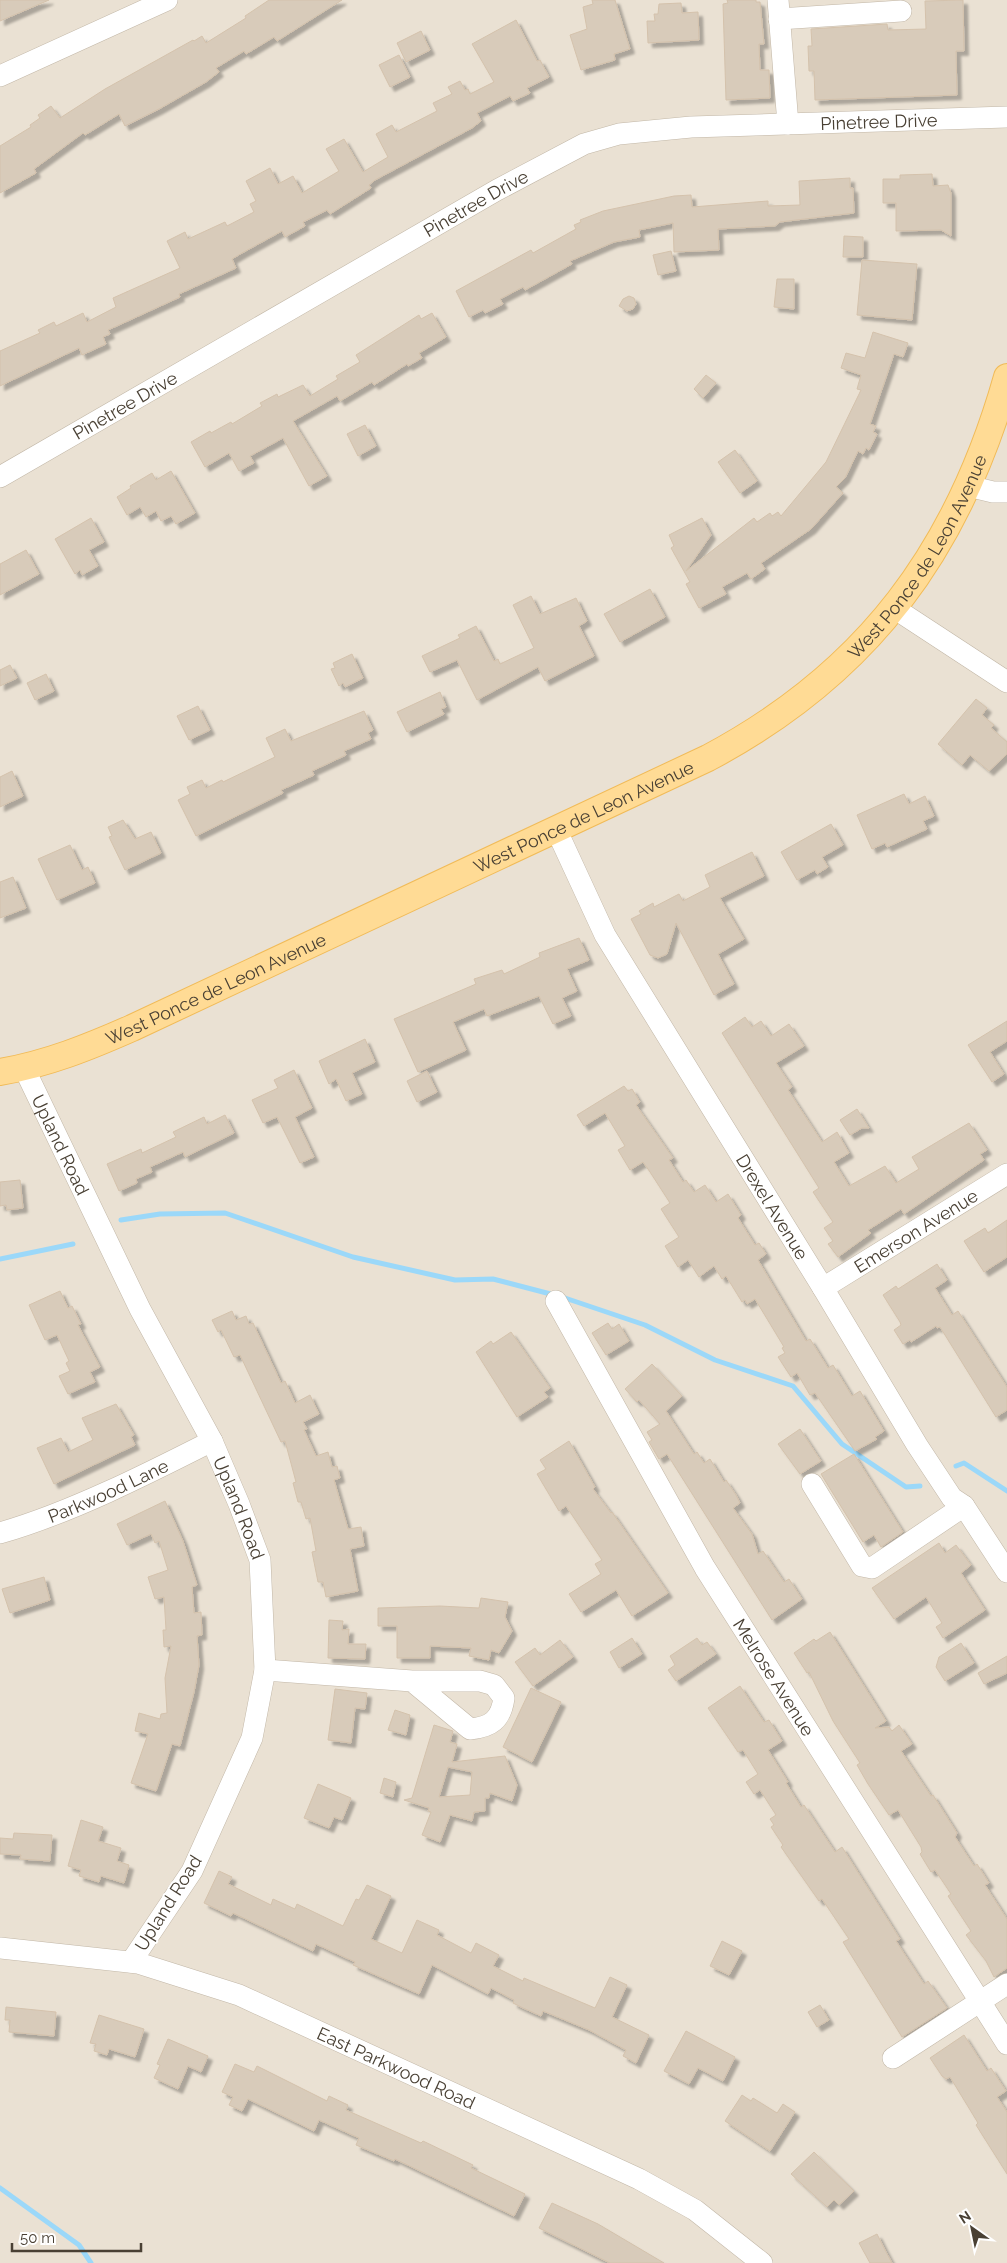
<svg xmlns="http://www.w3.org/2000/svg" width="1007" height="2263" viewBox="0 0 1007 2263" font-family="Raleway,sans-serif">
	<defs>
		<filter id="shadow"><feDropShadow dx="4.5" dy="4.5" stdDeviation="1" flood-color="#0004"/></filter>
	</defs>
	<rect width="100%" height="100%" fill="#f5f0e6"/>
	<rect fill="#eae1d3" x="0" y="0" width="1007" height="2263"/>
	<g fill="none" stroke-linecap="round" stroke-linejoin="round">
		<g stroke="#9bd8f9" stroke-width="5">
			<polyline points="121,1220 160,1214 225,1213 353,1257 455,1280 493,1279 562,1297 645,1325 715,1360 793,1386 842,1444 906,1487 920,1486"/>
			<polyline points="0,1259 73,1244"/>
			<polyline points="956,1466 964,1463 1007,1491"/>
			<polyline points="0,2188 79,2245 91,2263"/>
		</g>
	</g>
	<g fill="#d8cbba" stroke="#d4c2ac" fill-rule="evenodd" filter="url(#shadow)">
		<polygon points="0,0 49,0 0,21"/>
		<polygon points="269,0 342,0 277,41 274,37 246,54 244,51 216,68 219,72 206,82 159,109 125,126 119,114 85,135 83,133 34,169 36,173 0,193 0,146 31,127 30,125 40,118 38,115 51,106 60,118 105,89 193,40 194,41 202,36 206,43 246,18 245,16"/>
		<polygon points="592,0 615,0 630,49 614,54 615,60 581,70 570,35 587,29 583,7 593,4"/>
		<polygon points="727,0 756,0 756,2 760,2 764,44 759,44 760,70 769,70 770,98 726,100 723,4 728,3"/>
		<polygon points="963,0 964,51 956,51 957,95 815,100 814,71 809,71 808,46 812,46 811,29 887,24 888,30 926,29 925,1"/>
		<polygon points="681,3 682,13 698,12 699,40 648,43 647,21 655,21 654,14 658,14 659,4"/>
		<polygon points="516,20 537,61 540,60 549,77 527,88 530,93 513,101 510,96 477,113 481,121 472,128 375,180 369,185 371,188 330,214 327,210 303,222 305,226 285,237 282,231 242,253 232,259 236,268 179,294 180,297 108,330 110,334 103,337 106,344 82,355 79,348 0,386 0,351 40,333 38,330 54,322 56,326 83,313 87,322 116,307 113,298 180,268 167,241 185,232 188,239 225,222 227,226 254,212 250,204 256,201 246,181 270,168 278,184 293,176 302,193 339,171 326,149 344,139 363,172 388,157 376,134 392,125 396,132 437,111 433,103 452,94 448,87 460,81 465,90 468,89 470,94 494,82 472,44"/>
		<polygon points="421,31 430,50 406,62 397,43"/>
		<polygon points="399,55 410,77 390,87 379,65"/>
		<polygon points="932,174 933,186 948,185 951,193 951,236 941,230 896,231 896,203 883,203 883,179 900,179 900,175"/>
		<polygon points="850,178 850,188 853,188 854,213 780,222 775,226 718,229 719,250 674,252 673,223 639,230 640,237 614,242 570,261 572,264 525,290 523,287 500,299 503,304 485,313 483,310 469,317 456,291 531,250 533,253 576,229 574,225 581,222 580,220 603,211 674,196 691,195 692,207 768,201 768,206 800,205 799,181"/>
		<polygon points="844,236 863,237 863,257 843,257"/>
		<polygon points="671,251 676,271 658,275 653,255"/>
		<polygon points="862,260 917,264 912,320 857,315"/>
		<polygon points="777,279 794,279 794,309 774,307"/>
		<polygon points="629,296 634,298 636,304 633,309 627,311 619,306 623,299"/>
		<polygon points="432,313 446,337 419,353 422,358 408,366 407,364 374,385 372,382 340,401 337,396 293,421 327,476 309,486 283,438 250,456 254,463 239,471 229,453 205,467 191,442 210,431 211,433 231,422 232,424 262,406 260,403 277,394 278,397 303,385 310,396 338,379 336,376 360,362 356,355 419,315 421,319"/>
		<polygon points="873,332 908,343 903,357 894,354 870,424 876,426 873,432 877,434 869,450 866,448 863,454 858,451 845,478 836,487 843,493 811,529 761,563 765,569 751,579 747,573 722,587 726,594 699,608 686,584 690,582 671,548 674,546 669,535 702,518 711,535 686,571 754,518 757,522 770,513 772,516 778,512 781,516 826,462 861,390 857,389 861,375 841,368 846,353 865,358"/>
		<polygon points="706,375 716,383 703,398 694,389"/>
		<polygon points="365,425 376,446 358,456 347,434"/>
		<polygon points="735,450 757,481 740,493 718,462"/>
		<polygon points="171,471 195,513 176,524 171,516 161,521 156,511 146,517 140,507 127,515 117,497 131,488 130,486 152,473 156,480"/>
		<polygon points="91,518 104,542 89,550 98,566 82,575 80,570 75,574 55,539"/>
		<polygon points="26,550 39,574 0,595 0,564"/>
		<polygon points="650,589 665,617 620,642 604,614"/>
		<polygon points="531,596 540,614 576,598 587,621 579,626 594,656 545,681 538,667 477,700 457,660 430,672 422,656 460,638 458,635 476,626 494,661 498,659 500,664 534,648 513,605"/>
		<polygon points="352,654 363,678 345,687 343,683 339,686 331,669 335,668 333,663"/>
		<polygon points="10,665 17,678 0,686 0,670"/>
		<polygon points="46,674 54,691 35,700 27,683"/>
		<polygon points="440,692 446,707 441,709 444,714 407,732 397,712"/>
		<polygon points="976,699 987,708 982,715 994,725 991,728 1007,742 1007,754 989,771 970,755 962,765 938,744"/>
		<polygon points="198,706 210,730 189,740 177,716"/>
		<polygon points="364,711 373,730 368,733 371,739 344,751 346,755 312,771 314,775 281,790 283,793 196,836 178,800 190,794 187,787 202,780 206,788 222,780 223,782 275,757 266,738 285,729 291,741"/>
		<polygon points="12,771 23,796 0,807 0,777"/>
		<polygon points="904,794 909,804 925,796 934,816 923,821 927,829 887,847 885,843 872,849 857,815"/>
		<polygon points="123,820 135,839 151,832 161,853 125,870 109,837 112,836 108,827"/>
		<polygon points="831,824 843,845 822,857 828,867 817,874 815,870 797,880 781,852"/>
		<polygon points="70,845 82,870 88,867 95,883 57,900 38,859"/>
		<polygon points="752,852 764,876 720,898 744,939 718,954 734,984 714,995 676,923 667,954 658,958 650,955 631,919 641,914 639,911 653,903 654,907 679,894 683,901 710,887 705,875"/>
		<polygon points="13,877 26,908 0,918 0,882"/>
		<polygon points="579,938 589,960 567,969 577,991 562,998 571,1016 553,1024 539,996 487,1016 484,1009 453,1022 466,1050 418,1072 394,1019 476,984 474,979 502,970 504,974 540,957 539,953"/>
		<polygon points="745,1017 752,1027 761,1021 771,1036 789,1024 804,1046 776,1063 792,1087 788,1090 822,1142 837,1132 849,1153 834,1162 849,1186 885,1166 896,1183 919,1169 912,1157 969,1123 987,1150 980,1154 984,1160 904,1214 901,1209 868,1230 871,1233 838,1257 828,1244 833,1241 824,1228 833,1222 813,1192 819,1188 722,1033"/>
		<polygon points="1007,1021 1007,1041 990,1052 1004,1074 992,1082 968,1045"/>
		<polygon points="365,1039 375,1062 352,1073 362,1094 346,1101 336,1079 329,1084 319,1061"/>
		<polygon points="294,1070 312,1108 295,1117 314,1157 300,1163 277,1117 263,1123 252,1100 278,1088 274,1080"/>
		<polygon points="427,1071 437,1092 417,1102 407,1081"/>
		<polygon points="624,1086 628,1091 632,1089 640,1102 636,1105 673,1158 669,1160 683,1182 686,1180 694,1192 705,1185 716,1202 728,1194 741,1215 738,1218 755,1245 759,1243 766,1254 758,1260 806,1341 810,1339 828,1368 833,1365 852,1396 860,1391 884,1431 875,1437 877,1439 855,1451 815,1393 810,1395 797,1373 791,1377 778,1357 785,1353 782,1348 784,1347 755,1299 747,1304 745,1300 742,1302 726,1276 722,1279 714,1266 699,1277 688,1260 678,1267 665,1246 679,1237 661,1209 670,1203 650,1172 643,1162 630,1170 618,1150 625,1146 605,1113 584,1126 577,1115"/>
		<polygon points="857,1109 869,1128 862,1128 850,1135 840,1120"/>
		<polygon points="225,1115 234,1133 185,1157 183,1152 150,1167 152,1172 136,1179 137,1183 119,1191 107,1164 141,1149 142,1153 176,1137 173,1132 204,1117 207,1124"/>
		<polygon points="20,1180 23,1208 7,1210 6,1205 0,1206 0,1182"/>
		<polygon points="1007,1220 1007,1257 984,1272 964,1241 985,1228 988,1233"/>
		<polygon points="937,1264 947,1280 935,1288 952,1315 958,1311 1007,1387 1007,1410 996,1417 940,1327 937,1328 936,1326 911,1342 910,1340 903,1344 894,1330 901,1325 900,1322 883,1295 896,1286 898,1289"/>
		<polygon points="60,1291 68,1308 72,1306 81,1324 78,1325 100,1367 90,1372 95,1382 68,1394 59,1376 70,1371 66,1363 69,1361 57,1335 45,1340 29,1305"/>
		<polygon points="232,1311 236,1320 246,1316 249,1324 253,1323 281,1383 285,1381 295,1403 310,1395 319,1414 303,1422 307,1429 304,1430 316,1456 328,1452 332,1467 337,1466 340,1478 334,1480 348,1529 361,1527 364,1546 350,1549 358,1591 326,1597 323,1582 318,1582 312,1552 316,1551 310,1518 306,1519 301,1502 298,1502 293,1483 296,1482 285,1441 281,1442 240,1355 234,1357 221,1330 218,1332 212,1320"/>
		<polygon points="608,1323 612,1329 619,1324 629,1341 606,1355 592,1333"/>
		<polygon points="511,1332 550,1388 544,1392 548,1397 517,1417 476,1352 491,1341 493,1344"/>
		<polygon points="652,1364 682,1396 666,1411 694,1454 697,1452 704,1463 710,1459 724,1482 726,1480 736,1495 740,1503 733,1508 752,1534 758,1554 763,1551 784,1582 789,1579 802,1599 772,1620 667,1454 659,1459 649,1442 652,1440 647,1432 660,1424 639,1400 637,1402 625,1389"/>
		<polygon points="116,1404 134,1435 131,1437 135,1445 54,1484 37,1448 61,1438 68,1452 93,1440 82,1418"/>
		<polygon points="800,1429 821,1461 800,1474 778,1444"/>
		<polygon points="569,1441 595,1487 593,1489 611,1513 612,1512 668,1593 632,1616 616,1590 581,1612 569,1594 601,1574 595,1564 602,1560 566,1506 559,1511 537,1474 546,1469 540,1460"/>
		<polygon points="854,1454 903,1532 881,1547 874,1535 863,1542 821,1474"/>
		<polygon points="165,1501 183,1541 197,1585 192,1587 194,1613 201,1612 202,1635 197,1636 199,1665 194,1692 180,1746 172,1744 156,1791 131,1783 148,1734 135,1731 139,1713 160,1719 161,1714 167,1713 165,1678 171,1646 164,1647 163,1630 166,1630 164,1597 155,1599 148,1577 168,1570 159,1541 155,1543 151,1534 127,1545 117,1524"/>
		<polygon points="939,1543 945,1553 956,1545 971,1565 961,1573 985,1610 943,1638 936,1627 942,1623 926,1597 894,1619 872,1588"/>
		<polygon points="44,1577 50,1600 10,1613 2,1589"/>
		<polygon points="481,1598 508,1602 505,1617 512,1631 499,1653 491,1650 489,1660 469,1656 471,1648 430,1646 430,1658 397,1658 397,1626 378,1626 378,1608 440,1606 479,1608"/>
		<polygon points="329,1620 343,1621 342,1630 349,1629 348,1644 366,1644 365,1659 328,1658"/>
		<polygon points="830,1632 886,1721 875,1728 889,1727 892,1731 899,1725 912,1744 901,1751 931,1796 933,1795 957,1833 955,1837 974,1866 977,1864 989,1883 985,1885 1007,1919 1007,1968 994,1977 986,1961 966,1935 971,1931 948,1896 951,1894 935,1870 931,1872 920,1854 922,1852 921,1847 898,1810 889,1815 868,1784 857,1765 860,1763 833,1721 809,1672 807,1673 794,1653 814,1639 816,1641"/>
		<polygon points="632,1638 642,1654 619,1668 610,1652"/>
		<polygon points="697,1638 702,1645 707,1642 716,1654 676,1681 668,1670 675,1665 670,1656"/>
		<polygon points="560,1640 573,1657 533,1686 515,1662 535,1648 540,1655"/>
		<polygon points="961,1643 974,1663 945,1681 936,1667 939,1657"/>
		<polygon points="1007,1656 1007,1673 984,1684 978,1673"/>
		<polygon points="740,1686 764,1722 769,1720 782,1741 768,1750 788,1782 786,1783 801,1807 804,1805 835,1852 842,1847 900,1939 896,1941 924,1984 928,1981 947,2008 902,2037 843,1942 849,1939 822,1899 819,1901 781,1847 783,1845 771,1827 774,1825 770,1819 776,1815 760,1790 754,1794 746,1782 758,1774 743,1750 738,1752 708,1708"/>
		<polygon points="531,1688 561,1702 532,1762 503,1747"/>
		<polygon points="335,1689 367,1693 365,1709 355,1708 351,1743 328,1740"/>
		<polygon points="395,1710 410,1715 406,1735 388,1730"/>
		<path d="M 434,1725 L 453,1731 L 450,1742 L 457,1744 L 452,1762 L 505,1756 L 517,1785 L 512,1801 L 490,1793 L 489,1798 L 485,1798 L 485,1811 L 474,1812 L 472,1821 L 450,1815 L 440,1842 L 422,1835 L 431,1812 L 428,1811 L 429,1808 L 404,1800 L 412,1798 ZM 448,1767 L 472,1772 L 470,1795 L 439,1797 Z"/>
		<polygon points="384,1778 396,1782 393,1797 380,1793"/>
		<polygon points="318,1784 351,1798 342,1820 334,1817 329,1828 304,1818"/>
		<polygon points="81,1820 103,1827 98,1841 121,1848 117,1861 129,1865 124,1883 101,1876 99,1882 79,1876 81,1870 68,1866"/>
		<polygon points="14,1833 52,1835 50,1861 20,1859 21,1855 0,1854 0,1838 13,1839"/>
		<polygon points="219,1871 232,1877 228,1884 271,1905 273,1899 295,1909 297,1904 343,1926 356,1899 359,1900 367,1885 391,1896 371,1939 402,1953 417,1920 439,1930 437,1935 471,1953 476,1943 499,1955 493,1966 523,1981 524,1978 595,2008 610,1977 627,1985 612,2017 649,2035 636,2063 623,2056 626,2050 589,2030 543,2011 541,2016 523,2008 513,2003 514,2000 491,1988 488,1994 432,1965 419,1994 353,1965 355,1962 316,1944 313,1951 233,1913 231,1916 204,1903"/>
		<polygon points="722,1941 742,1951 729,1975 710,1966"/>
		<polygon points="820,2005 829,2020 817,2027 808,2012"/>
		<polygon points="6,2007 56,2012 54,2036 9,2032 10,2020 5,2020"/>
		<polygon points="99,2015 144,2029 135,2057 109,2049 107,2055 94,2051 96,2044 90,2043"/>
		<polygon points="686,2031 735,2057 723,2081 698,2068 689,2084 664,2071"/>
		<polygon points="964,2035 987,2071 991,2068 1006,2091 997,2097 1007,2112 1007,2174 976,2125 978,2123 950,2077 946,2079 942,2076 930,2058"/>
		<polygon points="168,2039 208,2056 201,2072 188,2066 178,2089 154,2078 160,2065 157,2064"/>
		<polygon points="235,2064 254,2072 257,2066 327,2101 329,2096 348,2105 346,2110 421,2143 423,2141 473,2165 471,2168 525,2194 514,2216 395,2159 394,2161 356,2145 359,2138 319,2120 314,2131 248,2099 242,2111 229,2105 233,2097 222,2092"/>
		<polygon points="742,2095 751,2101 753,2098 777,2113 783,2104 795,2112 770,2151 725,2121"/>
		<polygon points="814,2152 854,2191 839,2205 834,2200 827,2207 791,2174"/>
		<polygon points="552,2203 598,2224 664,2263 610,2263 539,2228"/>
		<polygon points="877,2234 884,2248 892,2263 870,2263 859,2243"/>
	</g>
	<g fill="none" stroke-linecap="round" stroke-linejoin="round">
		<g stroke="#c2b7a7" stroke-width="22">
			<g id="minor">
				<polyline points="778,0 788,124"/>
				<polyline points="779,19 901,11"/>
				<polyline points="0,76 167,0"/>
				<path id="s1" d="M 0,477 L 497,190 L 584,144 L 619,134 L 691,127 L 1007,117"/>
				<polyline points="968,486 993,492 1007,492"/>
				<polyline points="894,608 1007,682"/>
				<path id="s2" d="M 556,829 L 605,935 L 823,1288 L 917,1445 L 952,1498 L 964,1506 L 1007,1572"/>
				<path id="s3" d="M 24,1068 L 140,1309 L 212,1441 L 239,1504 L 260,1560 L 265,1670 L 252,1738 L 192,1871 L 131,1962"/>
				<path id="s4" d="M 823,1288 L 1007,1174"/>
				<path id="s5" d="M 556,1301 L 705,1568 L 1007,2044"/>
				<polyline points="812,1484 862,1566 872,1568 964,1506"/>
				<path id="s6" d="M 0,1533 C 70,1513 147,1474 212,1441"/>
				<path d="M 265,1670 L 412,1681 L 480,1681 L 494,1685 L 504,1698 C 501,1720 491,1727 470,1729 L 412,1681"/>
				<path id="s7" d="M 0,1948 L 138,1963 L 239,1995 L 639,2179 L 695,2210 L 762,2263"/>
				<polyline points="893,2058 1007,1984"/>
			</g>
		</g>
		<g stroke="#f1bb58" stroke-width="28">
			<g id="major">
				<path id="s8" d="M 0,1072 C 47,1064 89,1047 132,1028 L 708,758 C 868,673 958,550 1007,377"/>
			</g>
		</g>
		<use href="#minor" stroke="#fff" stroke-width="21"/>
		<use href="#major" stroke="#ffdb95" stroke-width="26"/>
	</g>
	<g text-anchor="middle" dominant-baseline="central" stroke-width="4" stroke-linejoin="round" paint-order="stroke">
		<g font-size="18" fill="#494034" stroke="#fff">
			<text stroke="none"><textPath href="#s1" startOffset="969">Pinetree Drive</textPath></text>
			<text stroke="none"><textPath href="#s1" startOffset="549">Pinetree Drive</textPath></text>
			<text stroke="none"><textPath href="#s1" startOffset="144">Pinetree Drive</textPath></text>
			<text stroke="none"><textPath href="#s8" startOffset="1072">West Ponce de Leon Avenue</textPath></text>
			<text stroke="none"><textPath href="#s8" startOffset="638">West Ponce de Leon Avenue</textPath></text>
			<text stroke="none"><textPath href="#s8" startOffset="232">West Ponce de Leon Avenue</textPath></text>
			<text stroke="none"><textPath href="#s3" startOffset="85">Upland Road</textPath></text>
			<text stroke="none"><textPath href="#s2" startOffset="436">Drexel Avenue</textPath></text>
			<text stroke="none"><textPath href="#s4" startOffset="109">Emerson Avenue</textPath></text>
			<text stroke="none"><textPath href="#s6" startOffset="116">Parkwood Lane</textPath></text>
			<text stroke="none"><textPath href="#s3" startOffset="490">Upland Road</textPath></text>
			<text stroke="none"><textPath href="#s5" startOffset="435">Melrose Avenue</textPath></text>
			<text transform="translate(168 1903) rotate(-58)">Upland Road</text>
			<text stroke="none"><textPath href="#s7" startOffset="418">East Parkwood Road</textPath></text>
		</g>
	</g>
	<g transform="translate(972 2228) rotate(327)" stroke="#ffffff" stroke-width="4" paint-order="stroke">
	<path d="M0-4L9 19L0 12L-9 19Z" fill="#494034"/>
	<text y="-8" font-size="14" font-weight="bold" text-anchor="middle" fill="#494034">N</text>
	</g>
	<path d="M12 2243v8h129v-8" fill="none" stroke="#494034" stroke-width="2.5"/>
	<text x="20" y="2243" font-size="15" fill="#494034" stroke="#ffffff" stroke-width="4" paint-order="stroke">50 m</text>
</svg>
